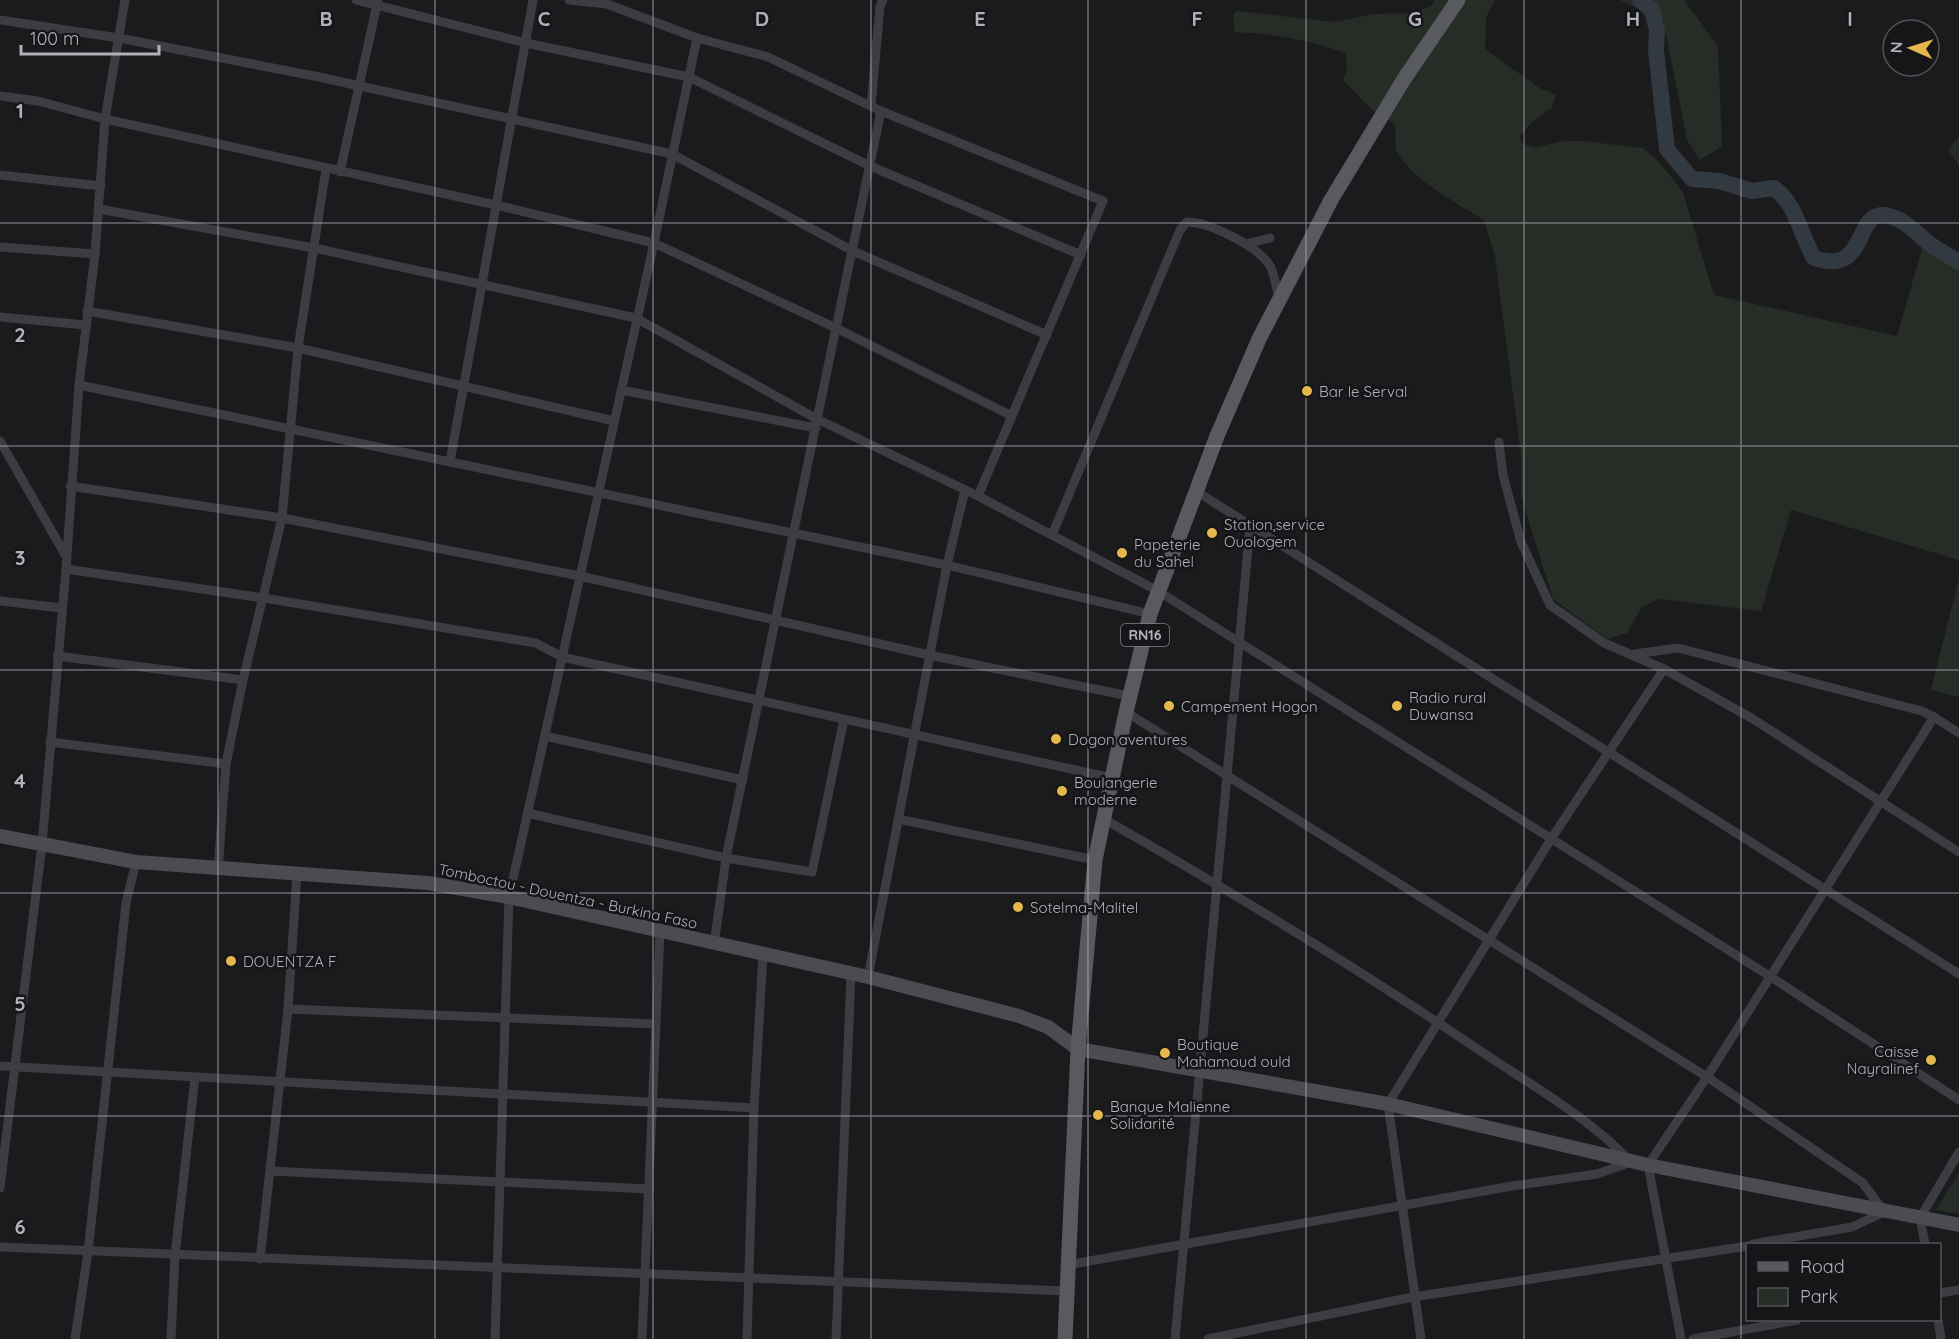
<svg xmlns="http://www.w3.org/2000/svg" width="1959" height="1339" viewBox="0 0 1959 1339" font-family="Quicksand,sans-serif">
	<rect width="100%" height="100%" fill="#1b1b1d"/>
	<g fill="#252d26">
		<path d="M 1435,0 L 1495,0 L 1486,17 L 1485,49 L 1541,89 L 1556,94 L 1552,108 L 1530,124 L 1520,136 L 1522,144 L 1536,147 L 1564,141 L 1582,141 L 1643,148 L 1659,162 L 1683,192 L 1714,295 L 1897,336 L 1922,249 L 1956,268 L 1959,264 L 1959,560 L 1791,510 L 1761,611 L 1659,599 L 1642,607 L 1627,633 L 1607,639 L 1553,599 L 1521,496 L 1521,455 L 1495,257 L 1484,220 C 1458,204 1411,179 1397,152 C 1394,145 1396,132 1395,124 L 1371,109 L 1343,80 L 1347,71 L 1346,54 C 1327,44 1263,31 1240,33 L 1235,32 L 1233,14 L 1238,11 L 1334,22 L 1374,14 L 1416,13 L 1432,5 Z"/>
		<polygon points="1620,0 1684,0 1718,46 1722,146 1700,160 1687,140 1663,20"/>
		<polygon points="1959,137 1959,165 1948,150"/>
		<polygon points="1959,579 1959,697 1931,690"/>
		<polygon points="1959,1173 1959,1214 1936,1210"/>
	</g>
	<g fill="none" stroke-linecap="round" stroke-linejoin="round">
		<path stroke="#323940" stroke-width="16" d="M 1640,0 L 1652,10 L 1657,30 L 1656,51 L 1667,149 L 1692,179 L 1719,181 L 1752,191 L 1774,188 C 1797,205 1800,234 1814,258 C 1871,277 1852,206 1889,216 C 1906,220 1917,234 1931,245 C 1940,251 1950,257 1959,262"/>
		<g stroke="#3c3d42" stroke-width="9">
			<polyline points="356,0 526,43 689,77 870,166 1081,255"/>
			<polyline points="569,0 607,4 697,38 768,57 881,111 1103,201 978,496"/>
			<polyline points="0,20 119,38 314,76 672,154 853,251 1047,335"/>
			<polyline points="0,96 38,101 105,119 496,205 654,243 836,328 1012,416"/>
			<polyline points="871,106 880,6 883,0"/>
			<polyline points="340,172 378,0"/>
			<polyline points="0,175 101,186"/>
			<polyline points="99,209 314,248 636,318 817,419 978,496 1158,591 1771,977 1959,1100"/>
			<polyline points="1246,244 1270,238"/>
			<polyline points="0,247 95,254"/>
			<polyline points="87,311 298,348 614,421"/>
			<polyline points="0,317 86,325"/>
			<polyline points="79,385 947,565 1150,614"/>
			<polyline points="621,390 816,428"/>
			<polyline points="0,441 67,558"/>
			<polyline points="1499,442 1503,475 1521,542 1550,605 1604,643 1664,669 1753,719 1959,852"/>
			<polyline points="450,462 533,0"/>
			<polyline points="70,486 282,518 580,576 929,655 1129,696"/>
			<polyline points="1196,491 1959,974"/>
			<path d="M 1052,535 L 1180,230 L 1187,222 C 1209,222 1258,246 1270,266 C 1275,275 1276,288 1279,298"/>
			<polyline points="66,569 264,598 536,643 562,657 1112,778"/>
			<polyline points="0,601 62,608"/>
			<polyline points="1634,654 1678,648 1922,711 1934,717"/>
			<polyline points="57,656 243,680"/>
			<polyline points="1126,712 1707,1077 1863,1183 1884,1212 1852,1227 1753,1244"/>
			<polyline points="545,736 743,780"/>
			<polyline points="50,742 226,764"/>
			<polyline points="527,813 726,858 812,872 844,719"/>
			<polyline points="898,819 1095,860"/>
			<polyline points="218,870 226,764 243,680 282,518 298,348 326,169"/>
			<polyline points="714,945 726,858 881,111"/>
			<polyline points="868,977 947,565 965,490"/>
			<polyline points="288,1009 656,1024"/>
			<polyline points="0,1066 754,1108"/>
			<polyline points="270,1171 649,1189"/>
			<polyline points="0,1188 42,844 66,569 79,385 95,254 105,119 125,0"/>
			<polyline points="1925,1244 1920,1218 1959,1152"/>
			<polyline points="0,1247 1066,1291"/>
			<polyline points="260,1259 288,1009 297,874"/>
			<path d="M 1067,1265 L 1512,1186 L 1597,1174 L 1631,1162 C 1588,1117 1533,1086 1482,1052 C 1359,969 1232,892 1104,819"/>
			<polyline points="1940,1293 1959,1290"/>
			<polyline points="1938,1320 1941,1339"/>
			<polyline points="75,1339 88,1252 126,903 136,862"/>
			<polyline points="171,1339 175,1255 195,1077"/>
			<polyline points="495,1339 509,897 654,243 697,38"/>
			<polyline points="642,1339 660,932"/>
			<polyline points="747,1339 754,1108 763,955"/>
			<polyline points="836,1339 851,974"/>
			<polyline points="1175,1339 1250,526"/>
			<polyline points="1208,1339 1413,1297 1748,1246"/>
			<polyline points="1421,1339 1388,1104 1551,839 1664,669"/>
			<polyline points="1681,1339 1648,1165 1707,1077 1934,717 1959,733"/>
			<polyline points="1693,1339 1797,1320"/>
		</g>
		<polyline stroke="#4a4c52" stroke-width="14" points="0,836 136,862 428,883 509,897 868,977 1019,1016 1048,1027 1078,1049 1388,1104 1648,1165 1959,1225"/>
		<polyline stroke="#585a60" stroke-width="15" points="1065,1339 1078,1049 1095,860 1126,712 1150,614 1217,436 1259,339 1331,200 1404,79 1458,0"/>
	</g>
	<path fill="none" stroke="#afb2bb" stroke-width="1.5" stroke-opacity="0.55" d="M 218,0 L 218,1339M 435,0 L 435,1339M 653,0 L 653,1339M 871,0 L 871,1339M 1088,0 L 1088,1339M 1306,0 L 1306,1339M 1524,0 L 1524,1339M 1741,0 L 1741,1339M 0,223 L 1959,223M 0,446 L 1959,446M 0,670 L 1959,670M 0,893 L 1959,893M 0,1116 L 1959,1116"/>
	<g fill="#e4b84c" stroke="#161618" stroke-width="2">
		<circle cx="1307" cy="391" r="6"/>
		<circle cx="1212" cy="533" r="6"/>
		<circle cx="1122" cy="553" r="6"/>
		<circle cx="1169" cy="706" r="6"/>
		<circle cx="1397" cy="706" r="6"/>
		<circle cx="1056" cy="739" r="6"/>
		<circle cx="1062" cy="791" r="6"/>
		<circle cx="1018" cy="907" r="6"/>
		<circle cx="231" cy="961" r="6"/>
		<circle cx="1165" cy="1053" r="6"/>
		<circle cx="1931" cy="1060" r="6"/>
		<circle cx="1098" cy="1115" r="6"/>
	</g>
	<g text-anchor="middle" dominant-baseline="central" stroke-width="5" stroke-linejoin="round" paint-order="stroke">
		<rect fill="#161618" stroke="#81838a" stroke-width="1.5" x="1121" y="624" width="48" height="22" rx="4.5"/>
		<g font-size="14" font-weight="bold" fill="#afb2bb">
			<text x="1145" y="635">RN16</text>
		</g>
		<g font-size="15" fill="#afb2bb" stroke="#161618" text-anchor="start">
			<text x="1319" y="391">Bar le Serval</text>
			<text x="1224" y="524">Station,service<tspan x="1224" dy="17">Ouologem</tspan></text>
			<text x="1134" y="544">Papeterie<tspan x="1134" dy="17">du Sahel</tspan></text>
			<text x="1409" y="697">Radio rural<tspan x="1409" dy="17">Duwansa</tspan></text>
			<text x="1181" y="706">Campement Hogon</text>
			<text x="1068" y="739">Dogon aventures</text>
			<text x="1074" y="782">Boulangerie<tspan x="1074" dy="17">moderne</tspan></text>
			<text x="1030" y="907">Sotelma-Malitel</text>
			<text x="243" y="961">DOUENTZA F</text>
			<text x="1177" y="1044">Boutique<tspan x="1177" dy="17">Mahamoud ould</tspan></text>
			<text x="1919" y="1051" text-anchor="end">Caisse<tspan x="1919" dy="17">Nayralinef</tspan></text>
			<text x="1110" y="1106">Banque Malienne<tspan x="1110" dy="17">Solidarité</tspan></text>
		</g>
		<g font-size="15" fill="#afb2bb" stroke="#161618">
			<text transform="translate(568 896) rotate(12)">Tomboctou - Douentza - Burkina Faso</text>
		</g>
	</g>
	<g font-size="20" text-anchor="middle" font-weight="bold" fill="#afb2bb" stroke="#161618" stroke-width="5" stroke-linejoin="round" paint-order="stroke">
		<text x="326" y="26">B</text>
		<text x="544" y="26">C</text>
		<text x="762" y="26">D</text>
		<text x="980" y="26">E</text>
		<text x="1197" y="26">F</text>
		<text x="1415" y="26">G</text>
		<text x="1633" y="26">H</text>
		<text x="1850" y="26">I</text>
		<text x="20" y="118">1</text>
		<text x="20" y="342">2</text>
		<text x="20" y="565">3</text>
		<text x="20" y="788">4</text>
		<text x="20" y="1011">5</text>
		<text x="20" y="1234">6</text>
	</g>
	<rect x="1746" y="1243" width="195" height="78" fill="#161618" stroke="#535459" stroke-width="1.5"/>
	<rect x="1758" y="1262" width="30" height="9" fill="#585a60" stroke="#535459" stroke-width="1.5"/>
	<text x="1800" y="1273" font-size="18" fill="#afb2bb">Road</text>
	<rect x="1758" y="1288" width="30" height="18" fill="#252d26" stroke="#535459" stroke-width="1.5"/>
	<text x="1800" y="1303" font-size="18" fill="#afb2bb">Park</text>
	<g transform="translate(1911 48) rotate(273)"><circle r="28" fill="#161618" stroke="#535459" stroke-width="1.5"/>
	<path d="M0-4.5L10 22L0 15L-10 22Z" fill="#e4b84c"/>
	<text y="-9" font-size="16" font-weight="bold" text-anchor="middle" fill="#afb2bb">N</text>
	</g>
	<path d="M21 45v9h138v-9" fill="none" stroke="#afb2bb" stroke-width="3"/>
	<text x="30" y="45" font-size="18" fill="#afb2bb" stroke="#161618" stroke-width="4.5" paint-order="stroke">100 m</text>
</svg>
